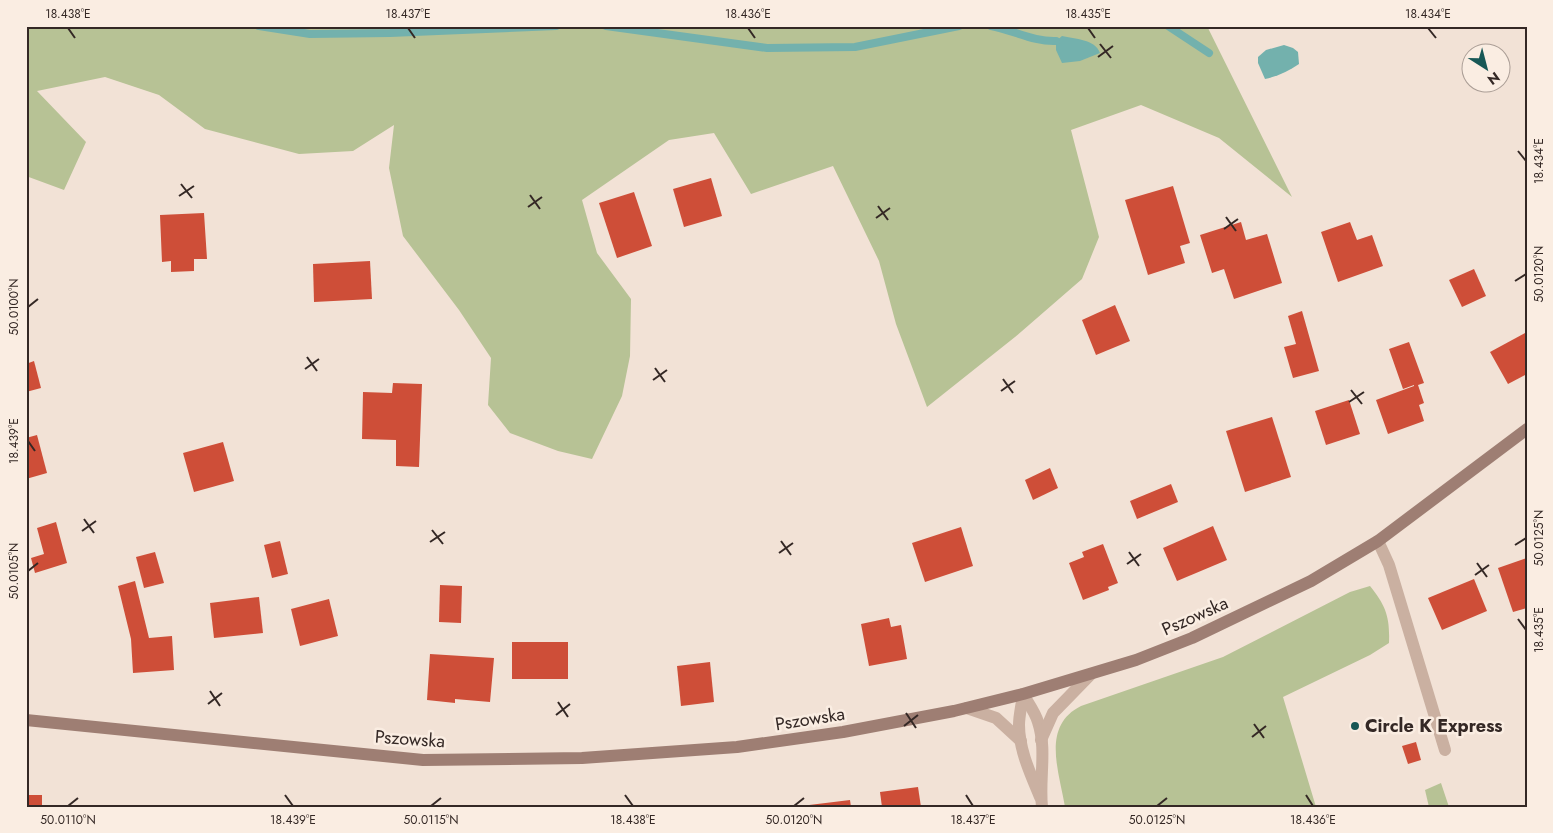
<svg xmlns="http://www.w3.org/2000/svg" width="1553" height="833" viewBox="0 0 1553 833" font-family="Jost,sans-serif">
	<rect width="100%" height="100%" fill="#f2e2d6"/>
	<g fill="#b7c295">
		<polygon points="26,26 1207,26 1292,197 1219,138 1141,105 1071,130 1099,237 1082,279 1015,337 927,407 896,324 879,261 833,166 751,194 714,133 669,140 582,200 597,253 631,299 630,356 622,396 592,459 558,451 510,433 488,405 491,358 459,310 403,236 389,168 394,125 353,151 299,154 205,129 159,95 105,77 37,91 86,142 64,190 26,176"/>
		<path d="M 1370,586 C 1386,606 1390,617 1389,643 L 1370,655 L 1283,697 L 1316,807 L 1065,807 C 1059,771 1041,726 1081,706 L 1223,657 L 1350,592 Z"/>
		<polygon points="1441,783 1449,807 1429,807 1425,790"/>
	</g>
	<g fill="#73b1ad">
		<path d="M 1062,36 C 1075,39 1095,39 1100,53 L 1080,61 L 1062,63 L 1056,50 L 1056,41 Z"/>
		<path d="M 1284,45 L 1293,48 L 1298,52 L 1299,64 C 1289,71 1278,76 1265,79 L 1258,63 L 1258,57 L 1266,50 Z"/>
	</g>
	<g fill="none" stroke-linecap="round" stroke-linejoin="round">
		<g stroke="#73b1ad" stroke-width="8">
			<polyline points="259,26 310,34 390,33 556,26"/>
			<polyline points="606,26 767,48 855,47 959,26"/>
			<path d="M 991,26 C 1013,30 1034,42 1056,41"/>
			<polyline points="1168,26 1209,53"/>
		</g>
	</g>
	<g fill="#ce4e38">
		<polygon points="711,178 722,216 684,227 673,189"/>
		<polygon points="1173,186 1190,243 1180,246 1185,263 1148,275 1125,200"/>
		<polygon points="634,192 652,246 617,258 599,203"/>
		<polygon points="204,213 207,259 194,259 194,271 171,272 171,261 162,262 160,215"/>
		<polygon points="1241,222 1246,240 1267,234 1282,283 1234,299 1224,269 1212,273 1200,235"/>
		<polygon points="1350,222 1357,240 1372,235 1383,266 1338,282 1321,232"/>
		<polygon points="370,261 372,299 314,302 313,264"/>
		<polygon points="1474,269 1486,296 1462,307 1449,280"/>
		<polygon points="1115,305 1130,341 1096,355 1082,320"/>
		<polygon points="1302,311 1319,371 1293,378 1284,347 1296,344 1288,316"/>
		<polygon points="1527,332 1527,374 1508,384 1490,352"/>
		<polygon points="1409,342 1424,383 1418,385 1424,403 1419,405 1424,421 1388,434 1376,400 1414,386 1414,385 1403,389 1389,349"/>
		<polygon points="34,361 41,388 26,392 26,364"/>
		<polygon points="393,383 422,384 419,467 396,466 396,440 362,439 363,392 392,393"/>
		<polygon points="1349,400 1360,434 1326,445 1315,411"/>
		<polygon points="1272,417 1291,477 1245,492 1226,431"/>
		<polygon points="37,435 47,473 26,479 26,438"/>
		<polygon points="223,442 234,481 194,492 183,453"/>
		<polygon points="1050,468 1058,488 1033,500 1025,480"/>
		<polygon points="1171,484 1178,502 1137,519 1130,501"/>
		<polygon points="56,522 67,563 35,573 31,558 44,554 37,528"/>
		<polygon points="1213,526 1227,560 1177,581 1163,548"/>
		<polygon points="961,527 973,566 925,582 912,543"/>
		<polygon points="280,541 288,574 272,578 264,545"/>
		<polygon points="1103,544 1118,583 1108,587 1109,590 1083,600 1069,563 1084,557 1082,552"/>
		<polygon points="155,552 164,583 144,588 136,557"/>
		<polygon points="1527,558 1527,608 1513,612 1498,568"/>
		<polygon points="1474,579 1487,611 1442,630 1428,598"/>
		<polygon points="135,581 149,638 172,636 174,670 133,673 131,639 118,586"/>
		<polygon points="440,585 462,586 461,623 439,622"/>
		<polygon points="259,597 263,633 214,638 210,603"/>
		<polygon points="329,599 338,636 300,646 291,609"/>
		<polygon points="889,618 891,627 901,625 907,659 869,666 861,624"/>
		<rect x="512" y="642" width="56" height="37"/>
		<polygon points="430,654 494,658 490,702 455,699 455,703 427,700"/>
		<polygon points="710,662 714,702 681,706 677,666"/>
		<polygon points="1416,742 1421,760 1408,764 1402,746"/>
		<polygon points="918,787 921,807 882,807 880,792"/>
		<rect x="26" y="795" width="16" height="12"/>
		<polygon points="850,800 851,807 801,807 801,806"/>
	</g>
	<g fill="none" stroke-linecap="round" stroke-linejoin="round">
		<polyline stroke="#cab0a1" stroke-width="12" points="1378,541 1389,565 1445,750"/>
		<g stroke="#cab0a1" stroke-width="12">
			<path d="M 1023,694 C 1028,703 1035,712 1038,722 C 1047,749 1039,779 1042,807"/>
			<path d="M 1023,694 C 1022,704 1019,715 1019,725 C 1019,750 1031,775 1040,797"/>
			<polyline points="967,708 996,718 1021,741"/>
			<polyline points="1041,740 1053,713 1091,674"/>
		</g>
		<polyline stroke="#9e7e73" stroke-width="12" points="26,720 423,760 582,758 737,747 843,732 954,711 1023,694 1136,660 1192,638 1311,581 1378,541 1527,429"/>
	</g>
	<path fill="none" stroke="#342825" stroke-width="2" d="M 68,28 L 75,38M 408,28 L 415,38M 748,28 L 755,38M 1088,28 L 1095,38M 1428,28 L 1436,38M 1100,44 L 1111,58M 1098,57 L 1113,46M 1518,151 L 1526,161M 181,184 L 192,198M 530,195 L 540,209M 179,196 L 194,186M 878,206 L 888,220M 528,207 L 542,197M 1226,217 L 1236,231M 876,218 L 890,208M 1224,229 L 1238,219M 1515,281 L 1526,274M 28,307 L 38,299M 307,357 L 317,371M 655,368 L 665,382M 305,369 L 319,359M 1003,379 L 1013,393M 653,380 L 667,370M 1351,390 L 1362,404M 1001,391 L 1015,381M 1349,402 L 1364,392M 28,441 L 35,451M 84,519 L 94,533M 432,530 L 443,544M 82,531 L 96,521M 781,541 L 791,555M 430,542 L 445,532M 1515,545 L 1526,538M 1129,552 L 1139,566M 779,553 L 793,543M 1477,563 L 1487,577M 1127,564 L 1141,554M 28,571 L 38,563M 1475,575 L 1489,565M 1518,619 L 1526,630M 210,691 L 220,706M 558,702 L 568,717M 208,704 L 222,693M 906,713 L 916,728M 556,715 L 570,704M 1254,724 L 1264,738M 904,726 L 918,715M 1252,737 L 1266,726M 285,795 L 293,806M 625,795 L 633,806M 966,795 L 973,806M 1306,795 L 1313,806M 68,806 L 78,798M 431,806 L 441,798M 794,806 L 804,798M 1157,806 L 1167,798"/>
	<circle fill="#185856" stroke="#faede2" stroke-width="2" cx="1355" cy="726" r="5"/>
	<g text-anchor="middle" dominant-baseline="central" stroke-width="5" stroke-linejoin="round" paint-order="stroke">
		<g font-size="18" fill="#342825" stroke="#faede2">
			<text transform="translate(1195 616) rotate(-24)">Pszowska</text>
			<text transform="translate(810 719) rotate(-9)">Pszowska</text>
			<text transform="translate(410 739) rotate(4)">Pszowska</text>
		</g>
		<g font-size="18" font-weight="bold" fill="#342825" stroke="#faede2" text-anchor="start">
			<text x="1365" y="726">Circle K Express</text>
		</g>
	</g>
	<rect width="1553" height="833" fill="none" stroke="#faede2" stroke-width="55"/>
	<g transform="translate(1486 68) rotate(144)"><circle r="24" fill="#faede2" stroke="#ab9e96"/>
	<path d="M0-4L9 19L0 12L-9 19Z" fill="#185856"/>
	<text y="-8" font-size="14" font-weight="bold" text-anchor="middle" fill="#342825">N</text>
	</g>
	<rect x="28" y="28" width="1498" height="778" fill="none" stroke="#342825" stroke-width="2"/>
	<g font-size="12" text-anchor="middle" fill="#342825">
		<text x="68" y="18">18.438°E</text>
		<text x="408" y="18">18.437°E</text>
		<text x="748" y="18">18.436°E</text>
		<text x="1088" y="18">18.435°E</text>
		<text x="1428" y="18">18.434°E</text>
		<text transform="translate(1539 161) rotate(-90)" y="4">18.434°E</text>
		<text transform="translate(1539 274) rotate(-90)" y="4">50.0120°N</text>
		<text transform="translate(14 307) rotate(-90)" y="4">50.0100°N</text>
		<text transform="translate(14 441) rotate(-90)" y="4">18.439°E</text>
		<text transform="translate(1539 538) rotate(-90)" y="4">50.0125°N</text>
		<text transform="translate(14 571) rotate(-90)" y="4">50.0105°N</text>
		<text transform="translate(1539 630) rotate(-90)" y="4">18.435°E</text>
		<text x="68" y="824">50.0110°N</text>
		<text x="293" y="824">18.439°E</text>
		<text x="431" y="824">50.0115°N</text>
		<text x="633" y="824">18.438°E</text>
		<text x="794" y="824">50.0120°N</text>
		<text x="973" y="824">18.437°E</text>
		<text x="1157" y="824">50.0125°N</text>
		<text x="1313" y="824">18.436°E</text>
	</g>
</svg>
